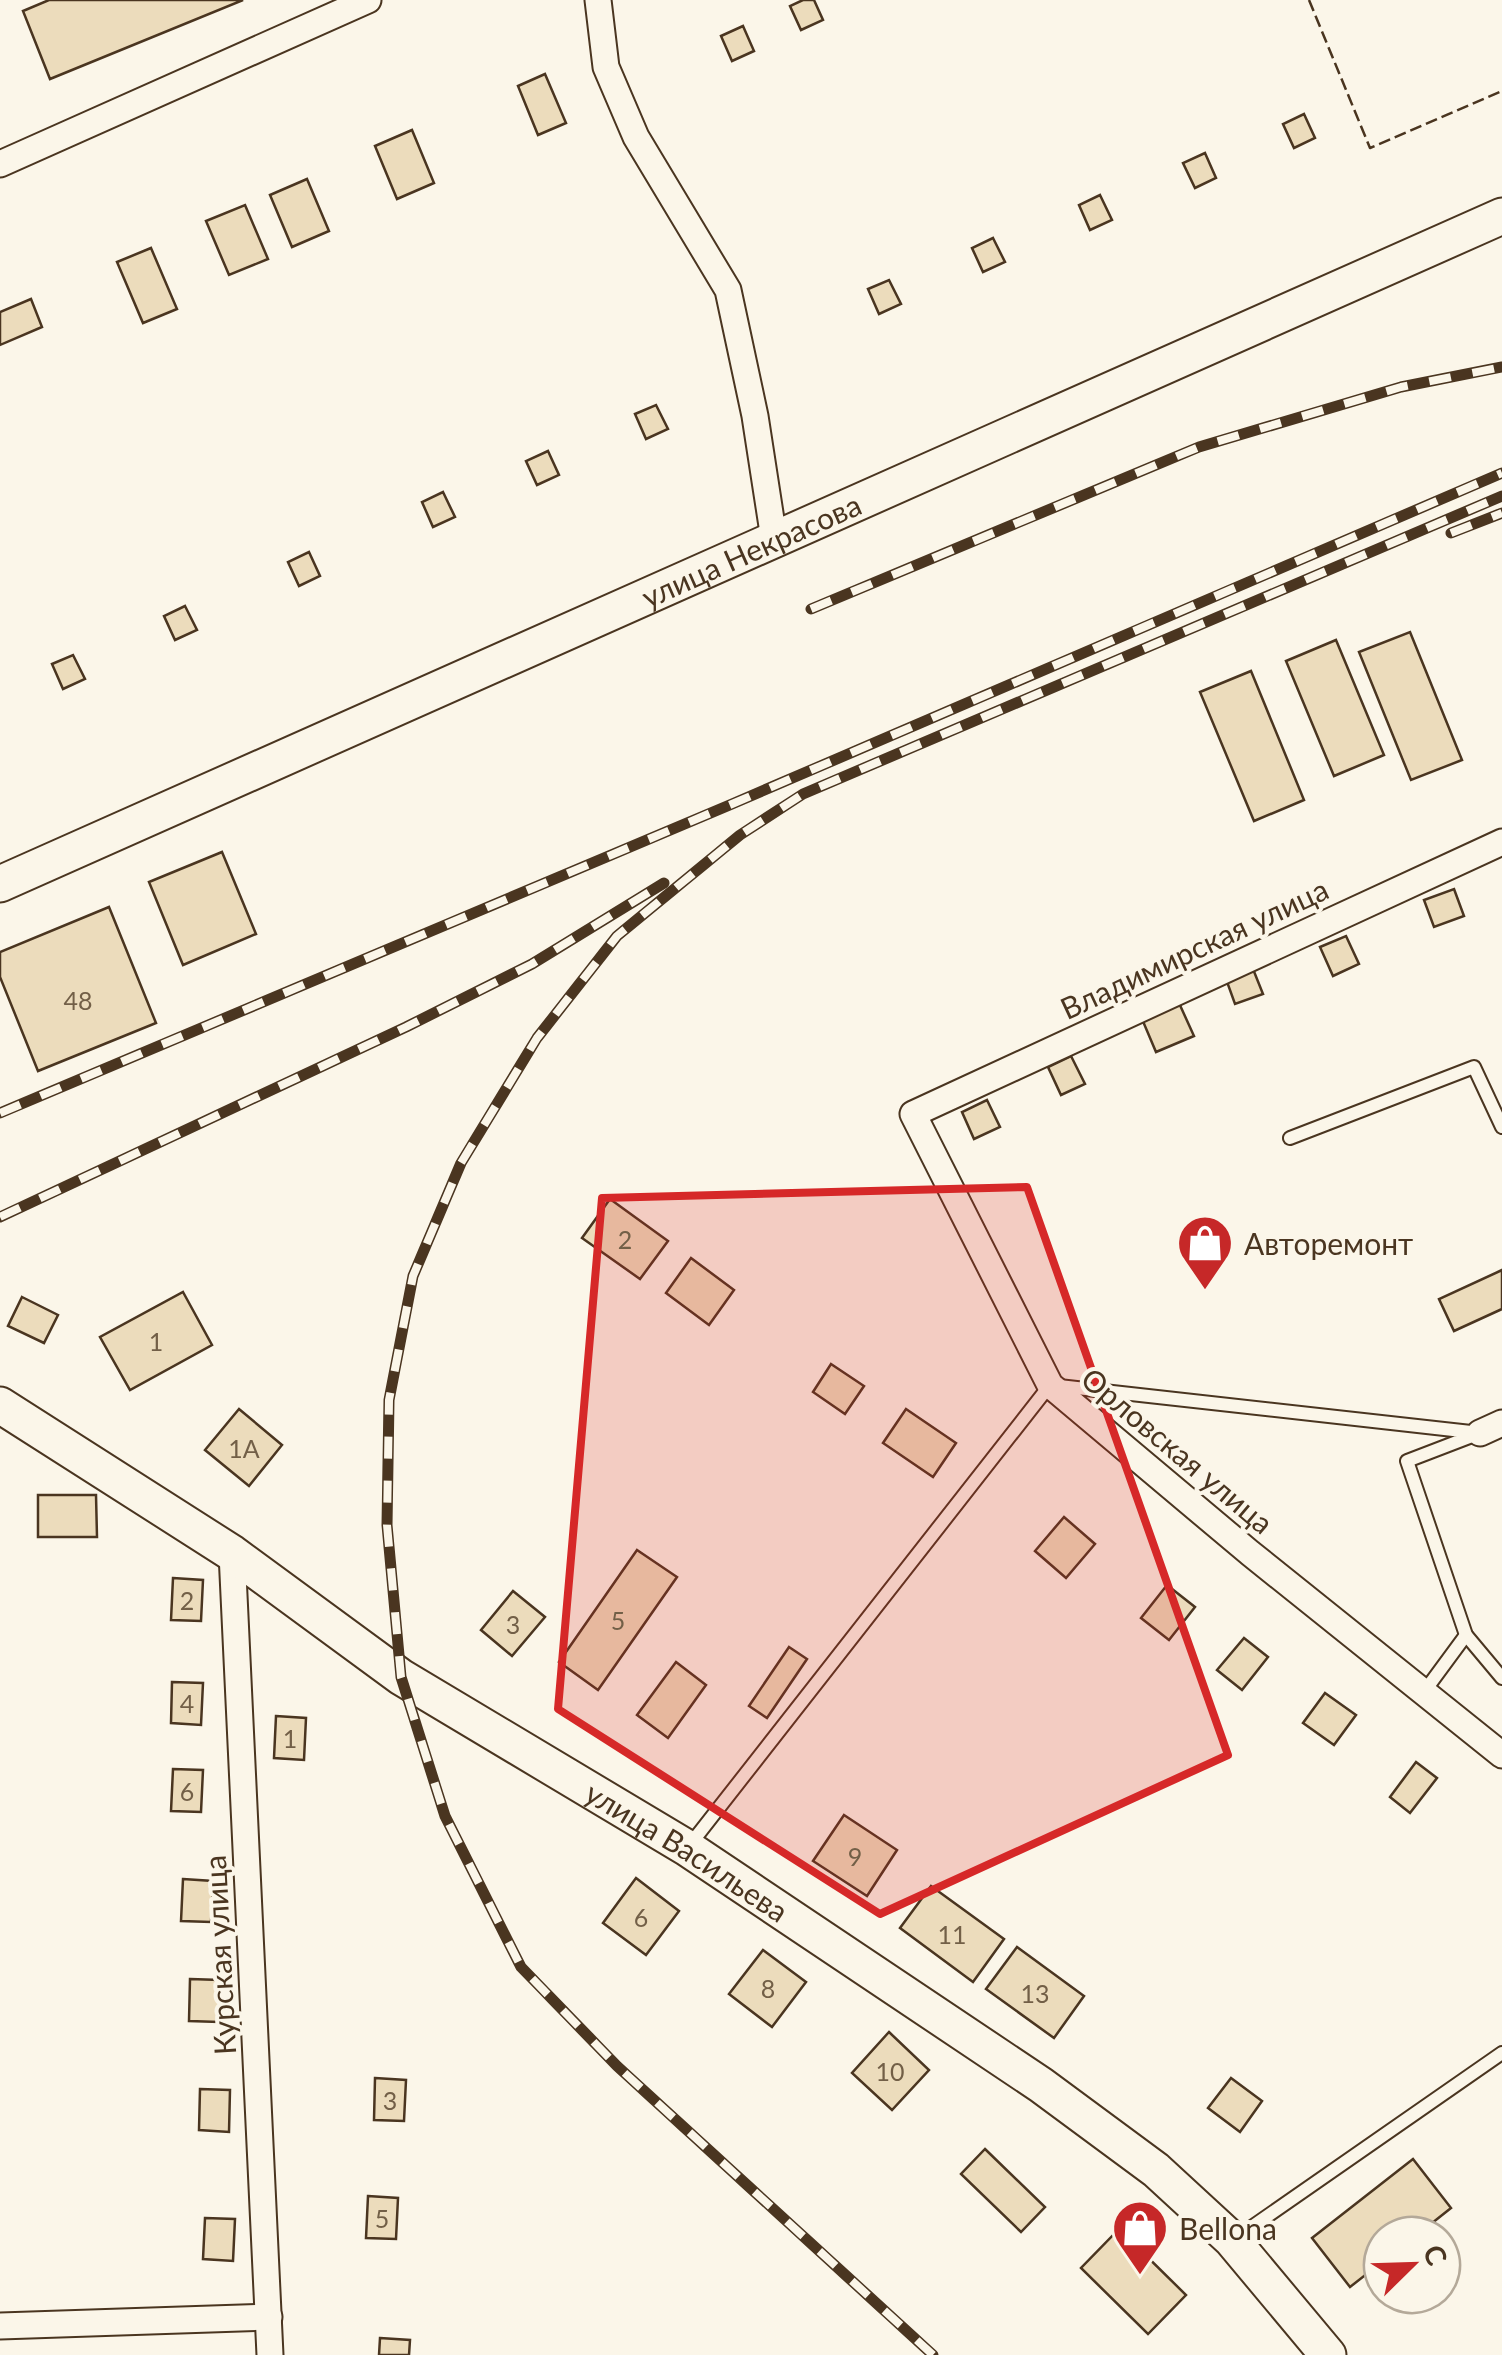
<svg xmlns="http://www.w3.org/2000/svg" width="1502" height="2355" viewBox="0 0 1502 2355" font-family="Lato,sans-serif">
	<rect width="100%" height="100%" fill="#fbf6e9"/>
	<g fill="#ecdcbc" stroke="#4a3520" stroke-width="2.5">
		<polygon points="49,0 243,0 50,79 23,11"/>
		<polygon points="803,0 814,0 823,20 801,30 790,6"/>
		<polygon points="743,26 754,51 732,61 721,36"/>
		<polygon points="545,74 566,123 538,135 518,86"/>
		<polygon points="1304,114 1315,138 1294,148 1283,124"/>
		<polygon points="412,130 434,183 397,199 375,146"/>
		<polygon points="1205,153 1216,178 1195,188 1183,163"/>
		<polygon points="307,179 329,231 292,247 270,195"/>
		<polygon points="1100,195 1112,220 1090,230 1079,205"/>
		<polygon points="245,205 268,259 229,275 206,221"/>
		<polygon points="993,238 1005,262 983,272 972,248"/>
		<polygon points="151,248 177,309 143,323 117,262"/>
		<polygon points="889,280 901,304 879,314 868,289"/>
		<polygon points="31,299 42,327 0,345 0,312"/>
		<polygon points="656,405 668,429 646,439 635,414"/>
		<polygon points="548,451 559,475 537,485 526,461"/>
		<polygon points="443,492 455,517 433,527 422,502"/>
		<polygon points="309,552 320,576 299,586 288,562"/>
		<polygon points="185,606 197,630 175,640 164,616"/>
		<polygon points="1410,632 1462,760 1411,780 1359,652"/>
		<polygon points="1336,640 1384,755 1334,776 1286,661"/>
		<polygon points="73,655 85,679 63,689 52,664"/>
		<polygon points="1251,671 1304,800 1254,821 1200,692"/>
		<polygon points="222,852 256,934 183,965 149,882"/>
		<polygon points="1454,889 1464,916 1434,927 1424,900"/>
		<polygon points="109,907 156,1023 38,1071 0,977 0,952"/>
		<polygon points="1346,936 1359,964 1333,976 1320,947"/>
		<polygon points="1253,969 1263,994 1235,1004 1226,979"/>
		<polygon points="1179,1003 1194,1036 1156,1052 1142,1019"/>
		<polygon points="1071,1056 1085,1084 1061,1095 1048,1067"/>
		<polygon points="987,1100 1000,1127 974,1139 962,1112"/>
		<polygon points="610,1199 668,1241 640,1279 582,1238"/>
		<polygon points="691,1258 734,1290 709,1325 666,1293"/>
		<polygon points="1502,1270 1502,1309 1454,1331 1439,1299"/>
		<polygon points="183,1292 212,1345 130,1390 100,1337"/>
		<polygon points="22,1297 58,1315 44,1343 8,1326"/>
		<polygon points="831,1364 864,1386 845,1414 813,1392"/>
		<polygon points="239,1409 282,1445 249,1486 205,1450"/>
		<polygon points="906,1409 956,1443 933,1477 883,1443"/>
		<polygon points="38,1495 96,1495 97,1537 38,1537"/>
		<polygon points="1064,1517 1095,1544 1066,1578 1035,1551"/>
		<polygon points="637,1550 677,1577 598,1690 559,1662"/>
		<polygon points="173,1578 203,1580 201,1621 171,1620"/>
		<polygon points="1167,1585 1195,1607 1169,1640 1141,1618"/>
		<polygon points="513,1591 545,1617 512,1656 481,1630"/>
		<polygon points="1244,1638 1268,1657 1242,1690 1217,1670"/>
		<polygon points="789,1647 807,1659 767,1718 749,1706"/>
		<polygon points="676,1662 706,1685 668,1738 637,1715"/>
		<polygon points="172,1682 203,1683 201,1725 171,1723"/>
		<polygon points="1325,1693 1356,1715 1334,1745 1303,1723"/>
		<polygon points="276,1716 306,1718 304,1760 274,1758"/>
		<polygon points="1416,1762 1437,1778 1410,1813 1390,1797"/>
		<polygon points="173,1769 203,1770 201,1812 171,1811"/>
		<polygon points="844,1815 897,1850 867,1896 813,1861"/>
		<polygon points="636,1878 679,1911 646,1955 603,1923"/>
		<polygon points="183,1879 213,1881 211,1922 181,1921"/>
		<polygon points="931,1886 1004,1939 973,1982 900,1928"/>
		<polygon points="1017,1947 1084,1996 1054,2038 986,1989"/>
		<polygon points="763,1950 806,1982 772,2027 729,1994"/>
		<polygon points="190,1979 220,1980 219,2022 189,2021"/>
		<polygon points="889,2032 929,2070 892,2110 852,2073"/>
		<polygon points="375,2078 406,2080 404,2121 374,2120"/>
		<polygon points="1231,2078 1262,2101 1240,2132 1208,2108"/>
		<polygon points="200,2089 230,2090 229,2132 199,2130"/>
		<polygon points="985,2149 1045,2207 1021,2232 961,2174"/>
		<polygon points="1413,2159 1451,2208 1417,2235 1382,2235 1382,2262 1350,2287 1312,2238"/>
		<polygon points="368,2196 398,2198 396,2239 366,2238"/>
		<polygon points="205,2218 235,2219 233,2261 203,2259"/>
		<polygon points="1119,2229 1186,2295 1148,2334 1081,2268"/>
		<polygon points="380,2338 410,2340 409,2355 379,2355"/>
	</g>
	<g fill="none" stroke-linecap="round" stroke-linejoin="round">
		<g stroke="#4a3520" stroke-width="16">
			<g id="lane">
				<polyline points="1290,1138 1474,1067 1502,1127"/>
				<polyline points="1424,1692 1466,1635"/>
				<polyline points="689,1846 1050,1385 1480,1433 1407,1461 1466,1635 1502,1678"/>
				<polyline points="1233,2240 1502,2053"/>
			</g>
		</g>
		<g stroke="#4a3520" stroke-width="29">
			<g id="street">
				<polyline points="598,0 606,67 636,137 728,290 755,416 774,539"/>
				<polyline points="0,164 368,0"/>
				<polyline points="1502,842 913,1114 1050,1385 1250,1553 1502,1755"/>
				<polyline points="1480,1433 1502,1423"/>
				<polyline points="232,1553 270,2355"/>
				<polyline points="0,2326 269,2317"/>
			</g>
		</g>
		<g stroke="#4a3520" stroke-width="39">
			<g id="secondary">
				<path id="s1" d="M 0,884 L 1502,216"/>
				<path id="s2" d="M 0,1405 L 232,1553 L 401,1677 L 687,1848 L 1041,2085 L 1156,2170 L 1232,2240 L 1328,2355"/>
			</g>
		</g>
		<use href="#lane" stroke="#fbf6e9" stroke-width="12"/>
		<use href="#street" stroke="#fbf6e9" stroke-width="25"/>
		<use href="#secondary" stroke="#fbf6e9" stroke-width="35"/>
		<g stroke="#4a3520" stroke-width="11">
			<g id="rail">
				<polyline points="1451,533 1502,513"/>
				<polyline points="811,609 1199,447 1401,387 1502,367"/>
				<polyline points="0,1113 732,804 1502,473"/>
				<polyline points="0,1217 406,1027 532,964 664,883"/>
				<polyline points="933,2355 617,2066 521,1967 445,1816 401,1677 387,1525 389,1400 413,1276 461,1163 537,1038 617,936 740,835 803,794 1502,496"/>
			</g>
		</g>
		<use href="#rail" stroke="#fbf6e9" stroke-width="8" stroke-dasharray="22" stroke-linecap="butt"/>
		<polyline stroke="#4a3520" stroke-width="2.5" stroke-dasharray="12 5" stroke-linecap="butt" points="1309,0 1370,148 1502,91"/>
	</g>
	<path fill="#d62828" fill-opacity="0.2" stroke="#d62828" stroke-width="8" stroke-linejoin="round" d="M 1027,1187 L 1228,1755 L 880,1914 L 558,1709 L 602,1198 Z"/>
	<defs>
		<g id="shop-pin" transform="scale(2.875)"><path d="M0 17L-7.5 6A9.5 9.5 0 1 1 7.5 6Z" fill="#c62828" stroke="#fbf6e9"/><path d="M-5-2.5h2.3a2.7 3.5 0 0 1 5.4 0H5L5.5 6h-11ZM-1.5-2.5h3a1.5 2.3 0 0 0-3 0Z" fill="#fff"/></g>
	</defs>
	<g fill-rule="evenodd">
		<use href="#shop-pin" x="1205" y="1243"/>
		<use href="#shop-pin" x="1140" y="2228"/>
	</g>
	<g text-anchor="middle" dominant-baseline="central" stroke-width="8" stroke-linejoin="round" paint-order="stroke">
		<g font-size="25" fill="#725f47">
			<text x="78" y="1000">48</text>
			<text x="625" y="1239">2</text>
			<text x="156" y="1341">1</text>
			<text x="244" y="1448">1А</text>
			<text x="187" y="1600">2</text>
			<text x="618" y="1620">5</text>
			<text x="513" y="1624">3</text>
			<text x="187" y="1703">4</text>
			<text x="290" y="1738">1</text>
			<text x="187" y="1791">6</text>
			<text x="855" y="1856">9</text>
			<text x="641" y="1917">6</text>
			<text x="952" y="1934">11</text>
			<text x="768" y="1988">8</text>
			<text x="1035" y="1993">13</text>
			<text x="890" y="2071">10</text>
			<text x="390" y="2100">3</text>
			<text x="382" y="2218">5</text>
		</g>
		<g font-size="30" fill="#4a3520" stroke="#fbf6e9">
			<text stroke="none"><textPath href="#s1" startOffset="822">улица Некрасова</textPath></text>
			<text transform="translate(1194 948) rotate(-25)">Владимирская улица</text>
			<text transform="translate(1178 1450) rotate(40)">Орловская улица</text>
			<text stroke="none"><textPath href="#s2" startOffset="820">улица Васильева</textPath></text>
			<text transform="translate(219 1955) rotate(-93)">Курская улица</text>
		</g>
		<g font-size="30" fill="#4a3520" stroke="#fbf6e9" text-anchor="start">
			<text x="1244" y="1243">Авторемонт</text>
			<text x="1179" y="2228">Bellona</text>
		</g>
	</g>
	<g transform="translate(1412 2265) rotate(67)"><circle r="48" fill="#fbf6e9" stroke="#b4a999" stroke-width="2.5"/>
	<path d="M0-8L18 38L0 25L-18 38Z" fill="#c62828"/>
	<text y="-15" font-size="28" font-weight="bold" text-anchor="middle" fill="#4a3520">С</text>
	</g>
</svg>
